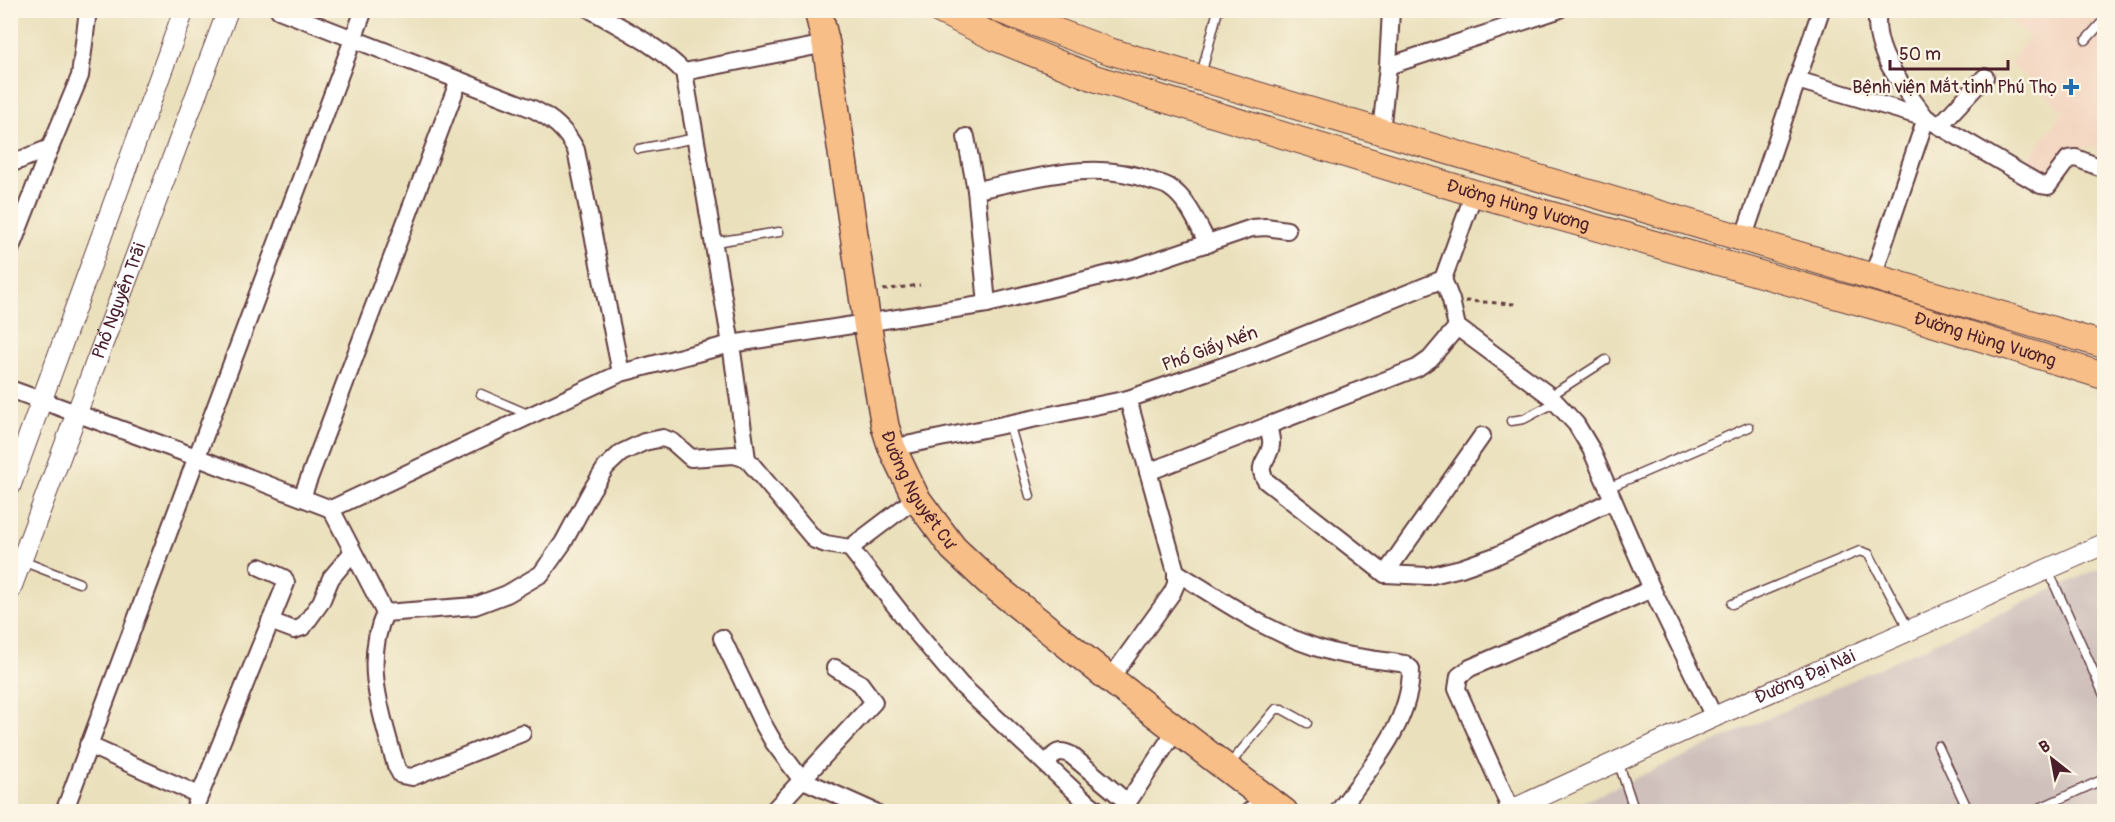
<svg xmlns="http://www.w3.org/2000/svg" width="2115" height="822" viewBox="0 0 2115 822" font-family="Pangolin,sans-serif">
	<rect width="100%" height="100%" fill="#fcf5e5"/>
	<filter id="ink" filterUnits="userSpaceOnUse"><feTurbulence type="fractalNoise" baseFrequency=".0167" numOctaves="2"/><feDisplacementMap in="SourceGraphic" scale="12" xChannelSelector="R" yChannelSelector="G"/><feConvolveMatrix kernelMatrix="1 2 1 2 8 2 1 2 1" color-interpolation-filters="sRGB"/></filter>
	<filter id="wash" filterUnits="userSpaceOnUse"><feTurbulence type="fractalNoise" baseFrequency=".008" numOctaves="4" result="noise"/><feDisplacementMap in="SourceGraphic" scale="24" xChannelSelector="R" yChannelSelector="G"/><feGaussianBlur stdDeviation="1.35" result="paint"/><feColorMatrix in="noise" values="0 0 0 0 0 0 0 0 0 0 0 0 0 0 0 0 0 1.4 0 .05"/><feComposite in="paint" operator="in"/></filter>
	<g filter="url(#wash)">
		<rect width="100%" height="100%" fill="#eae0bc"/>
		<polygon fill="#f3d4bf" points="2022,11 2104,11 2104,150 2097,147 2076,149 2042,180 2020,171 2064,111 2010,63 2029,37 2010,21"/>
		<polygon fill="#cfc0bb" points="2104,566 2104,811 1563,811"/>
	</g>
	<g filter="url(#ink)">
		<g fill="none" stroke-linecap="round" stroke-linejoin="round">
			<g stroke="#623c41" stroke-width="11">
				<g id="service">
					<polyline points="2086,40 2104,20"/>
					<polyline points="1201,75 1218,10"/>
					<polyline points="639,149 696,138"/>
					<polyline points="715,242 779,232"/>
					<polyline points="481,394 530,415"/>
					<polyline points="1550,396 1606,360"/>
					<polyline points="1511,421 1524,419 1556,402"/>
					<polyline points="1009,423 1030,496"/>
					<polyline points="1608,488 1749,427"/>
					<polyline points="22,561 79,583"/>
					<polyline points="2048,570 2104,695"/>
					<polyline points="1732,604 1860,551 1869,554 1909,630"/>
					<polyline points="1938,746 1969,812"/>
					<polyline points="1618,761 1635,812"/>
					<polyline points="1229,765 1276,709 1282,709 1307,723"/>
					<polyline points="2031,812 2104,779"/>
				</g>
			</g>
			<g stroke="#623c41" stroke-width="20">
				<g id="minor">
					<path d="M 279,10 L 533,109 C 553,119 566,130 576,150 L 621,373"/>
					<path d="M 591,10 C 624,29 657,45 684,72 L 731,344 L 747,459 L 815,540 L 826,544 L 850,548 L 916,498"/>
					<path d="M 1878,10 C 1871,52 1903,86 1926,118"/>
					<polyline points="1388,66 1558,10"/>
					<polyline points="684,72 826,44"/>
					<polyline points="1797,80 1926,118 2041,185 2048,186 2068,159 2076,158 2104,169"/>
					<polyline points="1940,125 1985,77"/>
					<polyline points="1381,132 1388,66 1391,10"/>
					<polyline points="966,137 976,190"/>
					<polyline points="10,164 50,148"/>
					<polyline points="1743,239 1821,10"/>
					<polyline points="10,250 50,148 80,76 88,10"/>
					<polyline points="1873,276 1926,118"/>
					<polyline points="1443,279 1451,300 1457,327 1550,396 1576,424 1591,449 1652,589 1714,717"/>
					<path d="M 987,304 L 976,190 C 1034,179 1094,158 1152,181 C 1158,183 1165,184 1169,187 C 1188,199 1198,225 1208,244"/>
					<polyline points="10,389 196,457 331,509 621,373 731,344 987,304 1134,268 1252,228 1266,227 1287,230"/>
					<path d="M 1268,425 C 1269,431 1272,439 1271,445 C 1269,461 1255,464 1266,481 L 1385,574 L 1428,576 L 1461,568 L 1498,555 L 1613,500"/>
					<polyline points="892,448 1128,399 1252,356 1443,279 1474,193"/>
					<polyline points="1148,472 1417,368 1430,359 1457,327"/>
					<polyline points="302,497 459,80"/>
					<polyline points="331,509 385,613"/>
					<polyline points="850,548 915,631 960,684 1082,798 1100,812"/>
					<path d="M 1176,572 C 1225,602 1275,638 1332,652 C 1356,658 1381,660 1405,664 L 1411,669 C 1411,724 1369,769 1338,812"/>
					<polyline points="1385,574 1482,436"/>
					<polyline points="385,613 475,606 507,594 541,574 563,543 591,491 606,467 621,453 644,442 663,438 673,442 691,458 734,455 747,459"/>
					<path d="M 385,613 C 362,663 382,716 396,766 L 401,775 L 412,777 L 522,733"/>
					<polyline points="270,621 294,630 303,627 321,602 331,578 352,553"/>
					<polyline points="722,638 762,722 774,743 801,779 875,812"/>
					<polyline points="1110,679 1172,593 1176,584 1176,572 1128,399"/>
					<polyline points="88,745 199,795"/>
					<path d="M 1046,764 C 1055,754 1057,748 1071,755 L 1128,803"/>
					<polyline points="1511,810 1457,689 1459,676 1470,668 1652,589"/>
					<polyline points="1122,811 1176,730"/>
					<polyline points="64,812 364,10"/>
					<polyline points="193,812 286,583 284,578 260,567"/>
					<polyline points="772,812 874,702 860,683 835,668"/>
					<polyline points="1249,812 1266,798"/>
				</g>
			</g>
			<g stroke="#623c41" stroke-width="22">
				<g id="tertiary">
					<polyline points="10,487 184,10"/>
					<path id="s1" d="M 10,591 L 228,10"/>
					<path id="s2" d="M 1507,812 L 1714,717 L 2104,544"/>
				</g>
			</g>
			<g stroke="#623c41" stroke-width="28">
				<g id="primary">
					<path id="s3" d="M 939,10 L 996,38 L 1094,78 L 1474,193 L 1916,318 L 2104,376"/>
					<polyline points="1000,10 1109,51 2104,345"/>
				</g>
			</g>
			<g stroke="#623c41" stroke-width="30">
				<g id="trunk">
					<path id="s4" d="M 818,10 L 826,44 L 867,323 L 885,426 L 892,448 L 916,498 L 953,548 L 988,581 L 1110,679 L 1284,812"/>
				</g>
			</g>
			<g stroke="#623c41" stroke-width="3" stroke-dasharray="4.5 4.5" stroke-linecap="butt">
				<polyline points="883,290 920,285"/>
				<polyline points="1465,301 1515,304"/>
			</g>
			<use href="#service" stroke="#fff" stroke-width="8"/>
			<use href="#minor" stroke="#fff" stroke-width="16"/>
			<use href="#tertiary" stroke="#fff" stroke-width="20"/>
			<use href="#primary" stroke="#f7be87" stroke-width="26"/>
			<use href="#trunk" stroke="#f7be87" stroke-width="27"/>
		</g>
	</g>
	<path fill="#1f6fb2" stroke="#fcf5e5" stroke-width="2" d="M2068 78h6v6h6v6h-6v6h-6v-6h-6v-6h6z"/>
	<g text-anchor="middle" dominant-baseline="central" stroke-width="5" stroke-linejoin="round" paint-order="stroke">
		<g font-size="18" fill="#4a1f2b" stroke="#fcf5e5" text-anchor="end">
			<text x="2058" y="87">Bệnh viện Mắt tỉnh Phú Thọ</text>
		</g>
		<g font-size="18" fill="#4a1f2b" stroke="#fcf5e5">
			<text stroke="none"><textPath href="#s3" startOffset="612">Đường Hùng Vương</textPath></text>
			<text stroke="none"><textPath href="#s1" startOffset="310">Phố Nguyễn Trãi</textPath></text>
			<text stroke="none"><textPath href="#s3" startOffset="1098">Đường Hùng Vương</textPath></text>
			<text transform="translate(1210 349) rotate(-20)">Phố Giấy Nến</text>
			<text stroke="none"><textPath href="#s4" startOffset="494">Đường Nguyệt Cư</textPath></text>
			<text stroke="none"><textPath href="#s2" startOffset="327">Đường Đại Nải</textPath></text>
		</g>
	</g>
	<rect width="2115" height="822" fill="none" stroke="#fcf5e5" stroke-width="36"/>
	<g transform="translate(2052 759) rotate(329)" stroke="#fcf5e5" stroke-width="4.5" paint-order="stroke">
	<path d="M0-4.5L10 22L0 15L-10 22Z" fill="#4a1f2b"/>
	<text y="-9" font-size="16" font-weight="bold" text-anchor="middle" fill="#4a1f2b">B</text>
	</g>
	<path d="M1890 60v9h118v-9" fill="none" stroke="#4a1f2b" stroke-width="3"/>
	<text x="1899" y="60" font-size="18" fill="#4a1f2b" stroke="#fcf5e5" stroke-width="4.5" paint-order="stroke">50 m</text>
</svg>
